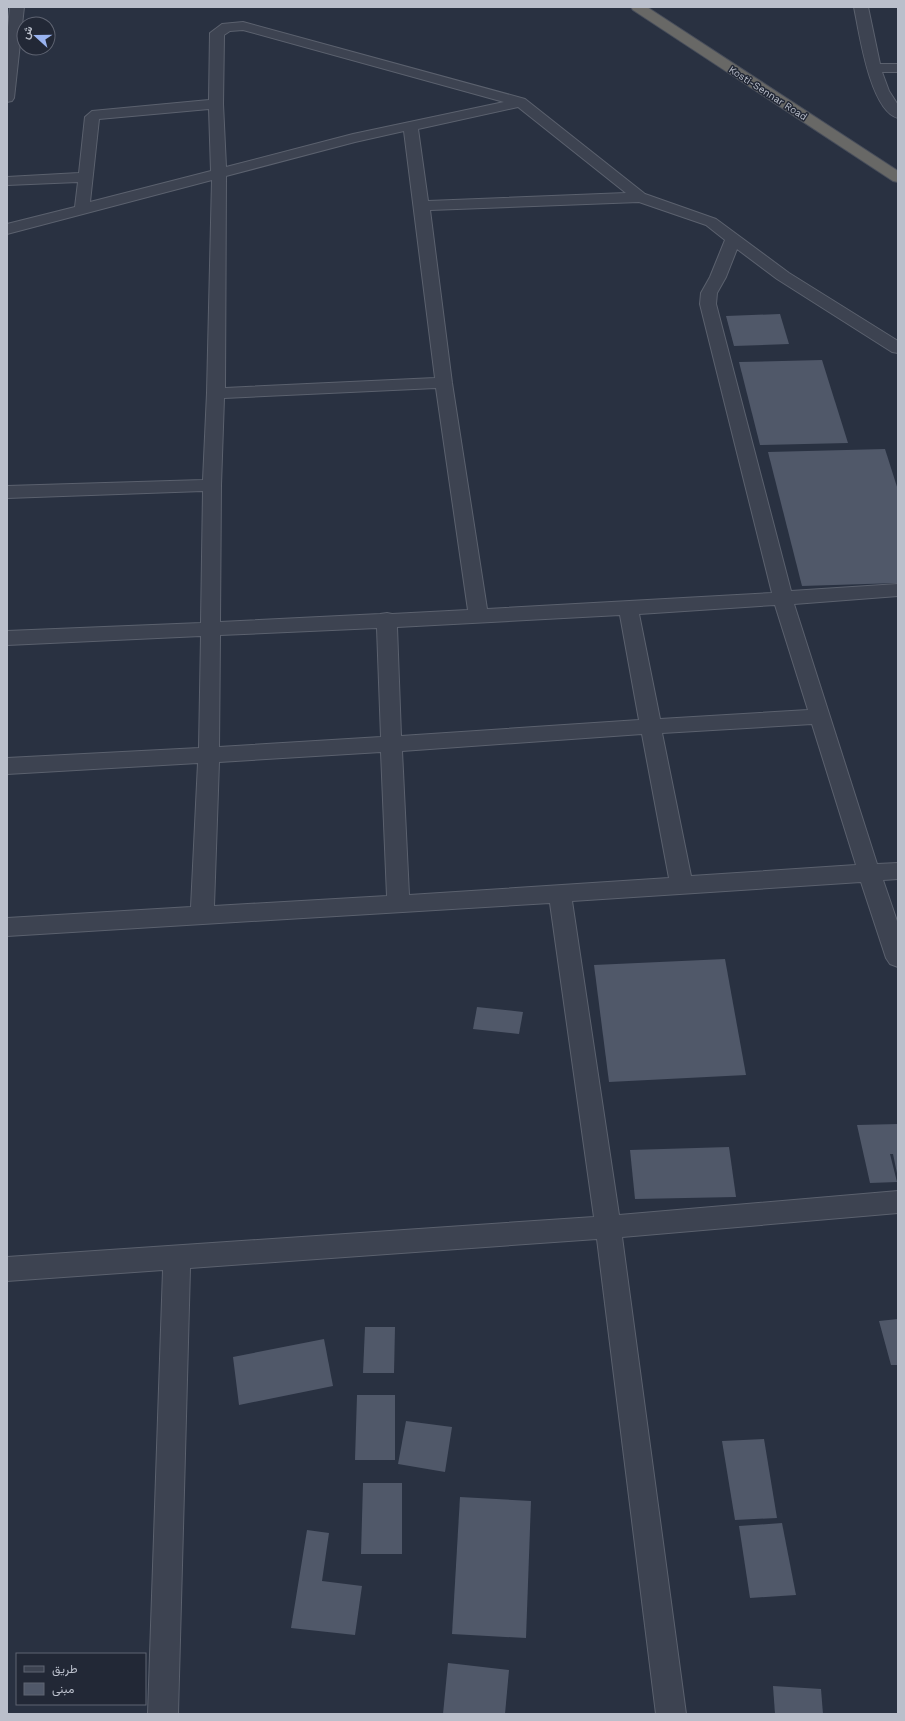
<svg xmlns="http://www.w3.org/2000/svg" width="905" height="1721" viewBox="0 0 905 1721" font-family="'Work Sans',Vazirmatn,sans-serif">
	<rect width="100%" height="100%" fill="#293141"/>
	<g fill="#505869">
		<polygon points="780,314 789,344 734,346 726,316"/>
		<polygon points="822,360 848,443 760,445 739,362"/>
		<polygon points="885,449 898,490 898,583 802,586 768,452"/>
		<polygon points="725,959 746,1075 609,1082 594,965"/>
		<polygon points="477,1007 523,1012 519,1034 473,1029"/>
		<polygon points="898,1124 898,1178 893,1154 890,1154 897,1182 870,1183 857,1125"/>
		<polygon points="729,1147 736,1197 635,1199 630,1150"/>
		<polygon points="898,1319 898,1365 891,1365 879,1321"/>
		<polygon points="365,1327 395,1327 394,1373 363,1373"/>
		<polygon points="324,1339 333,1386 239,1405 233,1357"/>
		<polygon points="357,1395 395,1395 395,1460 355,1460"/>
		<polygon points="406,1421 452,1427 445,1472 398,1464"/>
		<polygon points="764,1439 777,1518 735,1520 722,1441"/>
		<polygon points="363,1483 402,1483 402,1554 361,1554"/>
		<polygon points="460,1497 531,1501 526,1638 452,1634"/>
		<polygon points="782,1523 796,1595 750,1598 739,1526"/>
		<polygon points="307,1530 329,1533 322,1581 362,1586 355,1635 291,1628"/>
		<polygon points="448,1663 509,1670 505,1714 443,1714"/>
		<polygon points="773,1686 821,1689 823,1714 775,1714"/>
	</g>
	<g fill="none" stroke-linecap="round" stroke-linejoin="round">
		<g stroke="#5b616e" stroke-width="2">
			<g id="minor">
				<polygon points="10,7 24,7 14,98 12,101 7,102 7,37"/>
				<path d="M 854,7 L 868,7 L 880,64 L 898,64 L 898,72 L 882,72 L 889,91 L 898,105 L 898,118 C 870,111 859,31 854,7 Z"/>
				<path d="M 243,22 L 525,99 L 645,194 L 716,219 L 789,273 L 898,341 L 898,353 L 892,352 L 777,279 L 737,249 L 726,277 L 717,293 L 716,304 L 791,591 L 898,584 L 898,596 L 794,604 L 877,864 L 898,863 L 898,879 L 883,880 L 898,924 L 898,967 L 890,964 L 886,958 L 861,882 L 572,901 L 619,1215 L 898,1191 L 898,1213 L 622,1237 L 686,1714 L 656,1714 L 597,1239 L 190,1268 L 178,1714 L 148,1714 L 163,1270 L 7,1281 L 7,1257 L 594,1217 L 550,903 L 7,936 L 7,918 L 191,907 L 198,763 L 7,774 L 7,758 L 199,748 L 201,636 L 7,645 L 7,631 L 201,623 L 203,491 L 7,498 L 7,486 L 203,480 L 207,393 L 212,180 L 7,234 L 7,224 L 75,207 L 78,182 L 7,185 L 7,177 L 79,173 L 85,117 L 92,111 L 209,100 L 210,33 L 222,24 ZM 243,30 L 504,102 L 353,134 L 226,167 L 223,104 L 224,35 L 230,31 ZM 518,107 L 626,193 L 428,201 L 418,129 ZM 209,109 L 211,171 L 90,202 L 99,119 ZM 404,131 L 435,378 L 225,388 L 226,176 L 355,142 ZM 639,202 L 706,225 L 725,240 L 710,277 L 701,293 L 700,304 L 772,593 L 487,609 L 452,383 L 430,210 ZM 436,388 L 468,610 L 392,614 L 387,613 L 380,614 L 220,622 L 221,485 L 224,398 ZM 775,605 L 808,710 L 660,719 L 639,614 ZM 620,615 L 639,720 L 401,736 L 397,627 ZM 377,628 L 381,737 L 219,747 L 220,635 ZM 812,724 L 856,865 L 691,876 L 662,733 ZM 642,734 L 669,878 L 409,895 L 402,751 ZM 381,752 L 387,896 L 214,906 L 219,762 Z"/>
			</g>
		</g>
		<g stroke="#484e5b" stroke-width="2">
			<polygon id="trunk" points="631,7 647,7 898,171 898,182 893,181 633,10"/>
		</g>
		<use href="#minor" fill="#3d4351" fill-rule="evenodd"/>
		<use href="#trunk" fill="#686866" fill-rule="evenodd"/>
	</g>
	<g text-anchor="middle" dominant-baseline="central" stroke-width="3" stroke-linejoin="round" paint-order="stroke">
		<g font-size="10" fill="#babfcb" stroke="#222836">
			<text transform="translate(768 93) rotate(33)">Kosti-Sennar Road</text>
		</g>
	</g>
	<rect width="905" height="1721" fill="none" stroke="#babfcb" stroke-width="16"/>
	<rect x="16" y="1653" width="130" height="52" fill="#222836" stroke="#5f6472"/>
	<rect x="24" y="1666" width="20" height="6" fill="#3d4351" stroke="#5f6472"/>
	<text x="52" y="1673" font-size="12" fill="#babfcb">طريق</text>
	<rect x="24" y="1683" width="20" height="12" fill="#505869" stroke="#5f6472"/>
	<text x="52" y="1693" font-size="12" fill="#babfcb">مبنى</text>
	<g transform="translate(36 36) rotate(291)"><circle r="19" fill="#222836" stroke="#5f6472"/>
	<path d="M0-3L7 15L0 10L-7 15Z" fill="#99b3f0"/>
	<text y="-6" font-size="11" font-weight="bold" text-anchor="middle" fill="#babfcb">ش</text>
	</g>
</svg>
